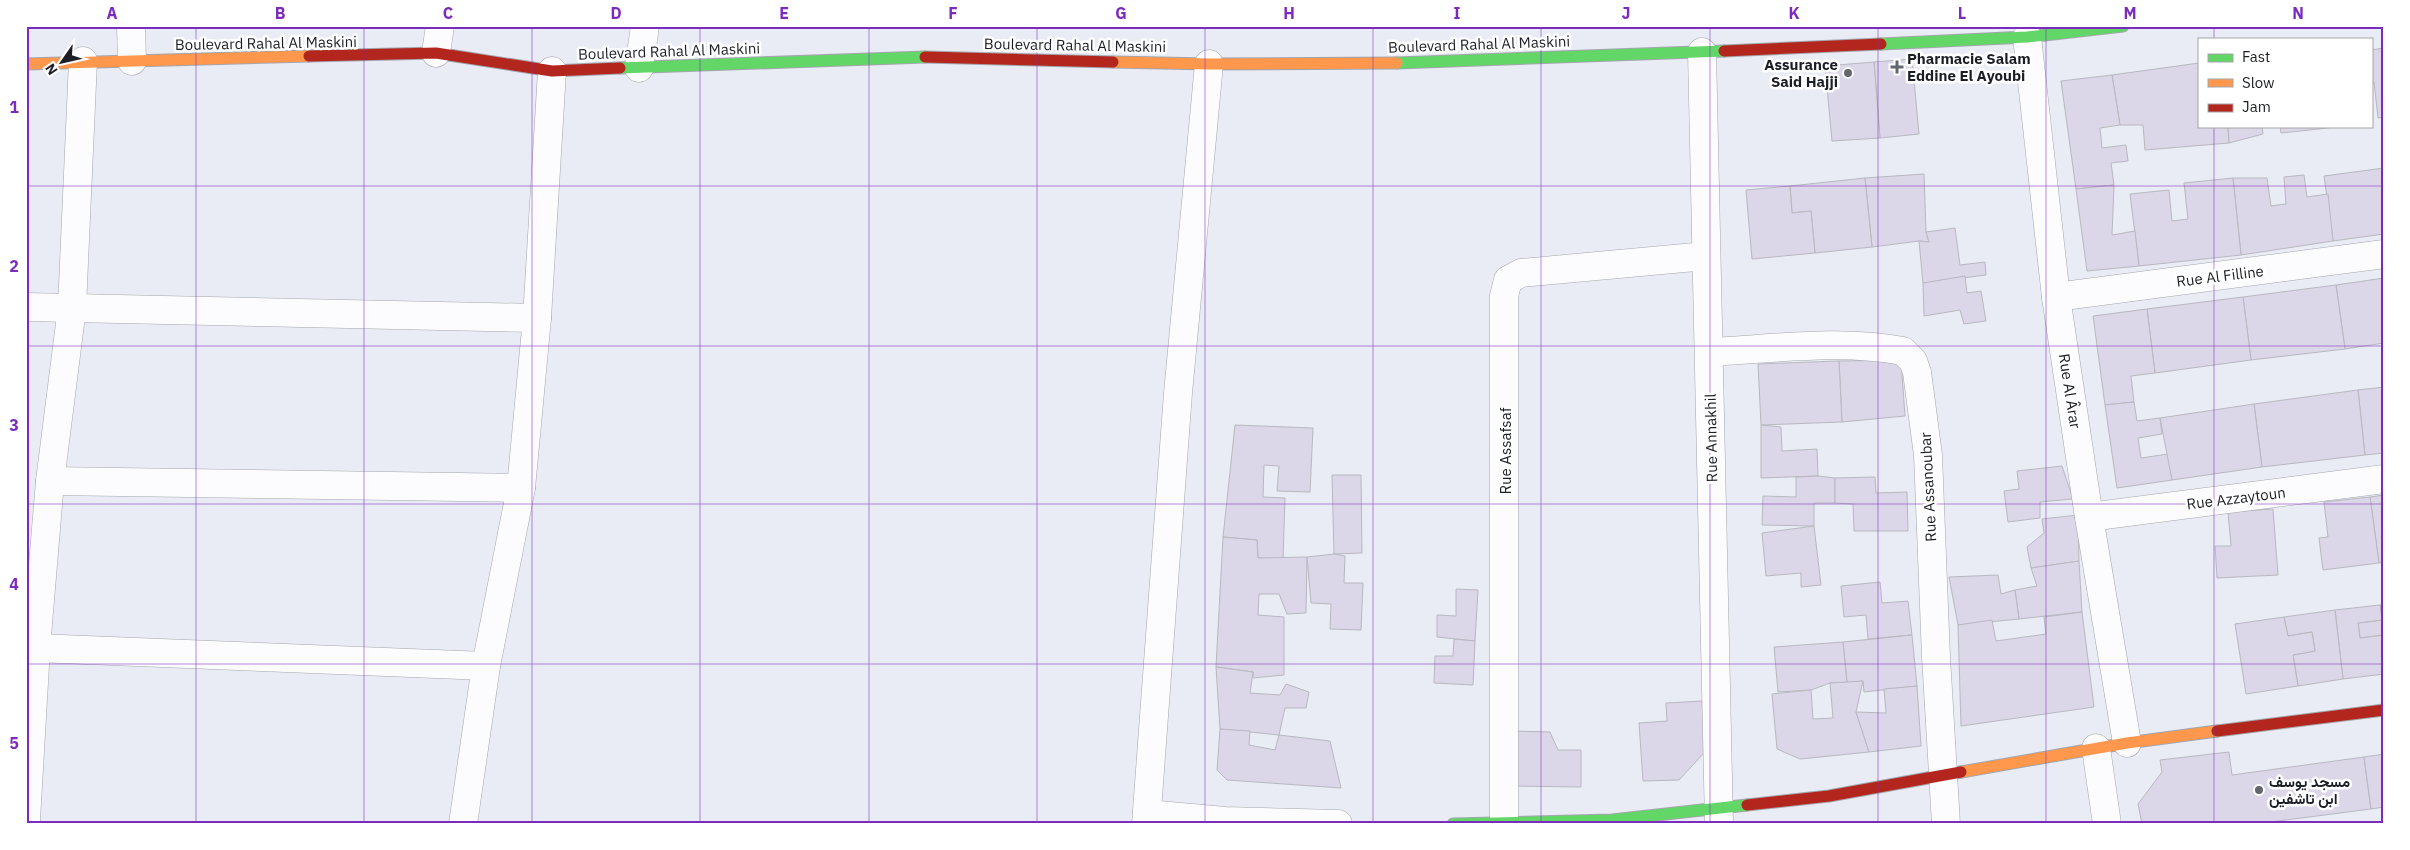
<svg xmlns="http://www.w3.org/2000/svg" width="2410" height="850" viewBox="0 0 2410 850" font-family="'IBM Plex Sans',Vazirmatn,sans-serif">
	<rect width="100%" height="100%" fill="#e9ecf5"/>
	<g fill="#dbd6e8" stroke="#b8b8bf">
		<polygon points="2384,48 2384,117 2378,118 2374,82 2371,82 2371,50"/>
		<polygon points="1912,59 1919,134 1880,138 1874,62"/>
		<polygon points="1874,62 1880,138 1832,141 1825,66"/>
		<polygon points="2199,63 2199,126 2228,126 2229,143 2145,150 2143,125 2120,125 2112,75"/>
		<polygon points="2112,75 2120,125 2100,128 2102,148 2126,145 2128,161 2111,163 2114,185 2076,189 2061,81"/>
		<polygon points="2228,126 2262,126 2263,134 2229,143"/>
		<polygon points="2280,126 2319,126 2319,129 2281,133"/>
		<polygon points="2319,126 2342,126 2319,129"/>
		<polygon points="2384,168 2384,234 2333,241 2324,176"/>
		<polygon points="1924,174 1926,232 1929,242 1919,241 1872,247 1865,178"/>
		<polygon points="2304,175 2307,197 2328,194 2333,241 2241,255 2233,178 2267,178 2271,206 2286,204 2284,177"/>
		<polygon points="1865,178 1872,247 1815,253 1811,211 1792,213 1790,186"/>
		<polygon points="2233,178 2241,255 2139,266 2130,194 2169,190 2172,221 2188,219 2184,183"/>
		<polygon points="2114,185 2112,235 2135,231 2139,266 2087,271 2076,189"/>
		<polygon points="1790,186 1792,213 1811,211 1815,253 1752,259 1746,190"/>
		<polygon points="1955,228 1960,265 1985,262 1986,275 1923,283 1919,241 1929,242 1926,232"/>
		<polygon points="1965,276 1967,293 1981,291 1986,321 1964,324 1960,310 1924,316 1923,283"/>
		<polygon points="2384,278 2384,343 2345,349 2336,285"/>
		<polygon points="2336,285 2345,349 2251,360 2243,297"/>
		<polygon points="2243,297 2251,360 2155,373 2147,309"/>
		<polygon points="2147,309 2155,373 2131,376 2134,402 2105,405 2093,316"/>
		<polygon points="1901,360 1905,416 1842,422 1839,361"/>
		<polygon points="1839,361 1842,422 1761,425 1758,364"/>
		<polygon points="2384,387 2384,453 2365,455 2358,390"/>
		<polygon points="2358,390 2365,455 2262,467 2254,404"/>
		<polygon points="2134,402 2137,421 2160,418 2162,434 2138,438 2141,458 2168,454 2172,480 2117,488 2105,405"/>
		<polygon points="2254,404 2262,467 2172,480 2160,418"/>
		<polygon points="1235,425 1313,428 1310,492 1277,491 1279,466 1264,465 1263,497 1285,498 1283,559 1258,558 1257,540 1223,537"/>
		<polygon points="1761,425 1781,427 1782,451 1817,449 1818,476 1761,478"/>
		<polygon points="2062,466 2073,499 2040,502 2040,518 2008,522 2004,491 2019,489 2017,471"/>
		<polygon points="1332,475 1361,475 1362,553 1334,554"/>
		<polygon points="1818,476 1835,478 1835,503 1814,503 1814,526 1762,525 1763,496 1796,497 1796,477"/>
		<polygon points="1875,477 1876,493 1907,492 1908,531 1854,531 1853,504 1835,503 1835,478"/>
		<polygon points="2384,495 2384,562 2379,563 2370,497"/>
		<polygon points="2370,497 2379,563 2323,570 2319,538 2328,537 2324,502"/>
		<polygon points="2273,509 2278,575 2217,578 2215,546 2231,546 2228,512"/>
		<polygon points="2078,515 2079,561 2031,568 2027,547 2044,533 2042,519"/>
		<polygon points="1814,526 1821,585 1801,587 1801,573 1766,576 1762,533"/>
		<polygon points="1223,537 1257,540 1258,558 1307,557 1306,613 1287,614 1279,594 1259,594 1258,615 1284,617 1284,675 1253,678 1253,672 1216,667"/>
		<polygon points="1334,554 1345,556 1344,583 1363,583 1361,630 1330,629 1331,604 1311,603 1307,557"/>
		<polygon points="2079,561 2082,612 2019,619 2015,590 2037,586 2031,568"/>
		<polygon points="1998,575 2001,594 2015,590 2019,619 1958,625 1949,577"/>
		<polygon points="1880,582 1882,603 1908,601 1912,635 1868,639 1866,615 1844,617 1841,586"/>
		<polygon points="1456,589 1478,590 1475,641 1437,637 1437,615 1456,616"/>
		<polygon points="2384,604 2384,635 2360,638 2358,623 2382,620 2380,605"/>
		<polygon points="2380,605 2382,620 2358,623 2360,638 2384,635 2384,674 2343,679 2335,610"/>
		<polygon points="2335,610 2343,679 2298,686 2293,655 2315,651 2312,632 2288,636 2284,617"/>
		<polygon points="2082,612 2094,707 1961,726 1958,625 1992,620 1996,641 2046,634 2044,617"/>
		<polygon points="2284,617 2288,636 2312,632 2315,651 2293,655 2298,686 2246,694 2235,624"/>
		<polygon points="1912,635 1917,686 1864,692 1863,681 1847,683 1843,642"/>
		<polygon points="1454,639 1475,641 1473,685 1434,683 1435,656 1453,656"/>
		<polygon points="1843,642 1847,683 1830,683 1811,690 1778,692 1774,647"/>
		<polygon points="1216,667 1253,672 1250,693 1280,695 1286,684 1309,692 1306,708 1285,708 1279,735 1220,729"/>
		<polygon points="1863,681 1856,712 1869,752 1800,759 1777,749 1772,694 1811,690 1813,719 1833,718 1830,683"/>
		<polygon points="1917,686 1921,746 1869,752 1856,712 1886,713 1884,689"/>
		<polygon points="1702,701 1705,752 1679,780 1643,781 1639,723 1667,721 1666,703"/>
		<polygon points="1220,729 1250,731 1249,745 1275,750 1279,735 1330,741 1341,788 1227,780 1217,770"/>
		<polygon points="1513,731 1550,732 1558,750 1581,750 1581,787 1512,786"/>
		<polygon points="2229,752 2232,775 2364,757 2371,809 2255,824 2142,824 2138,804 2162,772 2160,760"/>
		<polygon points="2384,754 2384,807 2371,809 2364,757"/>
	</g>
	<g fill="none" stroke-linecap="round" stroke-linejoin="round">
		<g stroke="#a4a6ad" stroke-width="29">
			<g id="street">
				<polyline points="131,26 132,61"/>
				<polyline points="2027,37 2056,297 2089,517 2127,743"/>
				<polyline points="1702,52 1719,824"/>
				<polyline points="436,53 440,26"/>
				<polyline points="639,68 645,26"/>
				<polyline points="2056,297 2384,254"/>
				<polyline points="26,307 537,318"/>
				<path d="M 1709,352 C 1772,349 1840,339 1903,351 L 1913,361 L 1917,372 L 1928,455 L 1936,657 L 1946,824"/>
				<polyline points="50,481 521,488"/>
				<polyline points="2089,517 2384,479"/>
				<polyline points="36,648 486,666"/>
				<polyline points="2096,748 2107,824"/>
				<polyline points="1147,814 1225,821 1338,824"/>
				<polyline points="26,820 36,648 50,481 72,308 83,61"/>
				<polyline points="463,824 486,666 521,488 537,318 552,71"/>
				<polyline points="1146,824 1178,393 1209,64"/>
				<polyline points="1504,824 1504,296 1508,280 1521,273 1706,256"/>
			</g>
		</g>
		<g stroke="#a4a6ad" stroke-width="13">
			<g id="fast">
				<polyline points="1881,44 2027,37 2123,26"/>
				<polyline points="1397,63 1724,51"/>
				<polyline points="620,68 925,57"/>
				<polyline points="1453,824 1612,820 1747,805"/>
			</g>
		</g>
		<g stroke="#a4a6ad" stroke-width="13">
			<g id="slow">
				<polyline points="1113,62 1209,64 1397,63"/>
				<polyline points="26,64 309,56"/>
				<polyline points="1961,772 2127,743 2217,731"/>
			</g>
		</g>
		<g stroke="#a4a6ad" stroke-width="13">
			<g id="jam">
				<polyline points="1724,51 1881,44"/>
				<polyline points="309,56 436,53 552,71 620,68"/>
				<polyline points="925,57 1113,62"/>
				<polyline points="2217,731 2384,710"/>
				<polyline points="1747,805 1829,796 1961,772"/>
			</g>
		</g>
		<use href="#street" stroke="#fcfcfe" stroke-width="28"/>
		<use href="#fast" stroke="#63d668" stroke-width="11"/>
		<use href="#slow" stroke="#ff974d" stroke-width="11"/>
		<use href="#jam" stroke="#b3261e" stroke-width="11"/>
	</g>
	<path fill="none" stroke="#7b2cbf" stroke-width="1" stroke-opacity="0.55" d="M 196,26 L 196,824M 364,26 L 364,824M 532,26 L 532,824M 700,26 L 700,824M 869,26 L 869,824M 1037,26 L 1037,824M 1205,26 L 1205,824M 1373,26 L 1373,824M 1541,26 L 1541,824M 1710,26 L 1710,824M 1878,26 L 1878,824M 2046,26 L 2046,824M 2214,26 L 2214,39M 2214,126 L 2214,824M 26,186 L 2384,186M 26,346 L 2384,346M 26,504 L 2384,504M 26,664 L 2384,664"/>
	<g fill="#64666e" stroke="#fff" stroke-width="2">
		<path d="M1894.5 59.5h5v5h5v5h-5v5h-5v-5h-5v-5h5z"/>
		<circle cx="1848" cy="73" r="5"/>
		<circle cx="2259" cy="790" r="5"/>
	</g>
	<g text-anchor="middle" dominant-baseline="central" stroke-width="5" stroke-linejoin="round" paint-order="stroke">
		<g font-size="15" fill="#1c1e25" stroke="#fff">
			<text transform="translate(266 43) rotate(-1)">Boulevard Rahal Al Maskini</text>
			<text transform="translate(1479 44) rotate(-2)">Boulevard Rahal Al Maskini</text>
			<text transform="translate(1075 45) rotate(1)">Boulevard Rahal Al Maskini</text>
			<text transform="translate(669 51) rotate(-2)">Boulevard Rahal Al Maskini</text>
			<text transform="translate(2220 276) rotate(-7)">Rue Al Filline</text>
			<text transform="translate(2070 391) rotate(81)">Rue Al Ârar</text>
			<text transform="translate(1711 438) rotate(-91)">Rue Annakhil</text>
			<text transform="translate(1505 451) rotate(-90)">Rue Assafsaf</text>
			<text transform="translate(1928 487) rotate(-93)">Rue Assanoubar</text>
			<text transform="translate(2236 498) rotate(-7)">Rue Azzaytoun</text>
		</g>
		<g font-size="15" font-weight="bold" fill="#1c1e25" stroke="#fff" text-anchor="start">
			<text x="1907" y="58">Pharmacie Salam<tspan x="1907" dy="17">Eddine El Ayoubi</tspan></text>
			<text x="1838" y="64" text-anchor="end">Assurance<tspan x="1838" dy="17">Said Hajji</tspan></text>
			<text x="2269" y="781">مسجد يوسف<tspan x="2269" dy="17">ابن تاشفين</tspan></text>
		</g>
	</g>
	<rect width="2410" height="850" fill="none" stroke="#ffffff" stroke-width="55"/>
	<rect x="2198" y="38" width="175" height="90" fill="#ffffff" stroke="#a4a5a8"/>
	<rect x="2208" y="54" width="25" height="8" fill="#63d668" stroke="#a4a5a8"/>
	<text x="2242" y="62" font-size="15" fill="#1c1e25">Fast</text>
	<rect x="2208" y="79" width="25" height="8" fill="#ff974d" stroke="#a4a5a8"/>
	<text x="2242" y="88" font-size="15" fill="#1c1e25">Slow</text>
	<rect x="2208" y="104" width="25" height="8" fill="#b3261e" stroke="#a4a5a8"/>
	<text x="2242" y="112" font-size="15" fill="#1c1e25">Jam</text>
	<g transform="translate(62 62) rotate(236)" stroke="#ffffff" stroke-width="4" paint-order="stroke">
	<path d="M0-4L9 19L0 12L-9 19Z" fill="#1c1e25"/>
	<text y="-8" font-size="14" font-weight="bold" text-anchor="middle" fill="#1c1e25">N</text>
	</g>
	<rect x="28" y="28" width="2354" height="794" fill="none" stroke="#7b2cbf" stroke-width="2"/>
	<g font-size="16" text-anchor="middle" font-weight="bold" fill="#7b2cbf">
		<text x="112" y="19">A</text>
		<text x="280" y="19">B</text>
		<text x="448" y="19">C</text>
		<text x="616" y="19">D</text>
		<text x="784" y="19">E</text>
		<text x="953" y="19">F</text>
		<text x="1121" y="19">G</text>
		<text x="1289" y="19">H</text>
		<text x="1457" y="19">I</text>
		<text x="1626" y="19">J</text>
		<text x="1794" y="19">K</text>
		<text x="1962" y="19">L</text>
		<text x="2130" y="19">M</text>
		<text x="2298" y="19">N</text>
		<text x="14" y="113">1</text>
		<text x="14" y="272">2</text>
		<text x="14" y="431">3</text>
		<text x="14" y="590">4</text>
		<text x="14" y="749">5</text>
	</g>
</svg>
